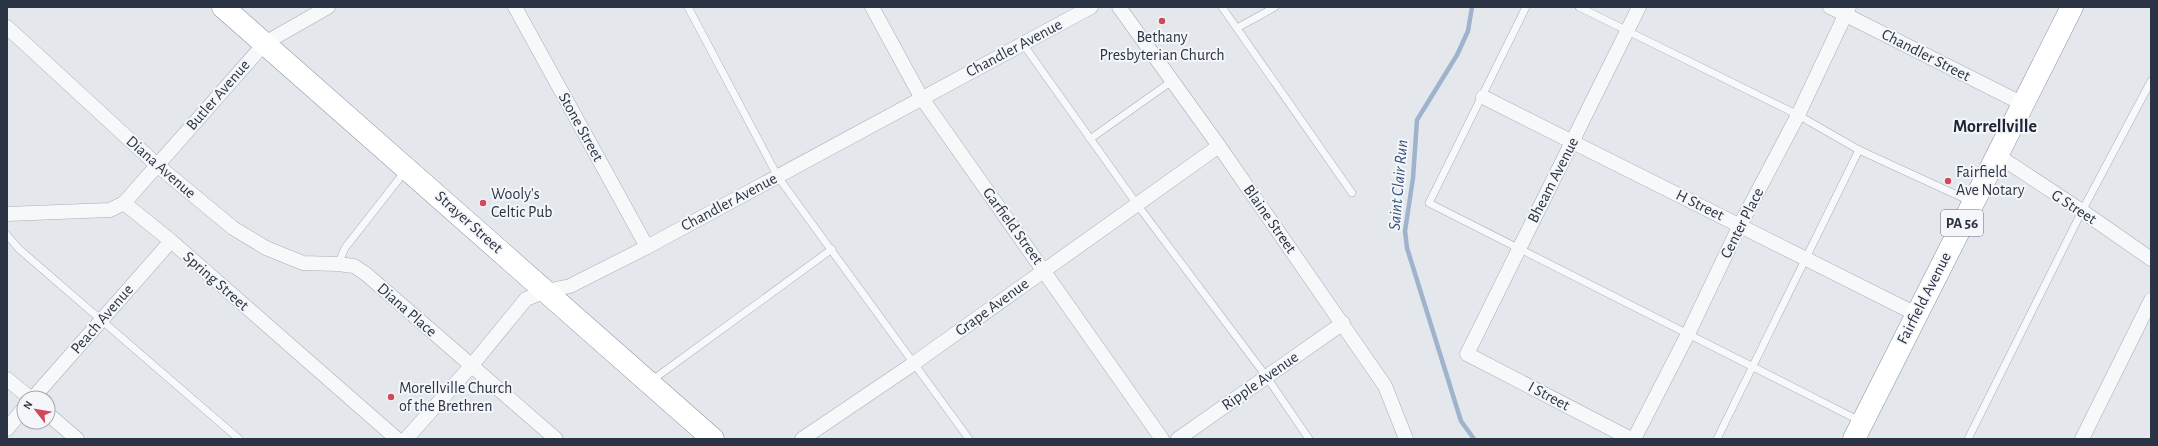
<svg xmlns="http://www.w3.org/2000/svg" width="2158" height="446" viewBox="0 0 2158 446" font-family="'Alegreya Sans',sans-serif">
	<rect width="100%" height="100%" fill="#e4e7ec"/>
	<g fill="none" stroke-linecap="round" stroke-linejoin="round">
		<polyline stroke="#9fb4cc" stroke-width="4.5" points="1472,7 1468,31 1457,55 1417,120 1413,178 1405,231 1407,248 1461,421 1474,439"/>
		<g stroke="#a9aeb7" stroke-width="8">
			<g id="lane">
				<polyline points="688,7 778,177 969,439"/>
				<polyline points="1222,7 1352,193"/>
				<polyline points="1526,7 1429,203 1860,421"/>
				<polyline points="1579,7 1798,115 1859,150 1970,201"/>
				<polyline points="1237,28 1275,7"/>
				<polyline points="1023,44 1136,203 1266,376 1309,439"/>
				<polyline points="1090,139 1172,81"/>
				<polyline points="7,235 19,249 239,439"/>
				<polyline points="338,264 345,248 406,170"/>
				<polyline points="651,381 832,249"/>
				<polyline points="1717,439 1859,150"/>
				<polyline points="1968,439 2082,211 2151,81"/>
			</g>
		</g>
		<g stroke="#a9aeb7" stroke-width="15">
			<g id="street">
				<polyline points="515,7 647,247"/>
				<polyline points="872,7 921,97 1162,439"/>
				<polyline points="1119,7 1219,146 1385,386 1406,439"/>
				<polyline points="1830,7 2023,104"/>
				<polyline points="7,27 157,165 233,228 266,248 303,263 338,264 354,266 366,274 556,439"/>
				<polyline points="1483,97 1916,314"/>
				<polyline points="1997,155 2082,211 2151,259"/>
				<polyline points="124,203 265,43 328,7"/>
				<polyline points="7,214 110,210 124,203 171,241 397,439"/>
				<polyline points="7,379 30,398"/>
				<polyline points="33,398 171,241"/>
				<polyline points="48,414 77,439"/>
				<polyline points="7,429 24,408"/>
				<polyline points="406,439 472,365 526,299 546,291 570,286 647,247 1091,7"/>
				<polyline points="802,439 913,364 1219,146"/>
				<polyline points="1178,439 1343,323"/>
				<polyline points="1631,439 1467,354 1639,7"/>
				<polyline points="1634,439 1688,334 1740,225 1798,115 1849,7"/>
				<polyline points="2082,439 2151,300"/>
			</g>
		</g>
		<g stroke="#8b94a3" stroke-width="23">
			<g id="highway">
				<polyline points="223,7 713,439"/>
				<polyline points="1854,439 2072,7"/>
			</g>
		</g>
		<use href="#lane" stroke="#f7f8fa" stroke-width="7"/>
		<use href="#street" stroke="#f7f8fa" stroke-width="14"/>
		<use href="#highway" stroke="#fff" stroke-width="22"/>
	</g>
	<g fill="#d1495b" stroke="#f4f6f9" stroke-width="1.5">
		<circle cx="1162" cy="21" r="4"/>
		<circle cx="1948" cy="181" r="4"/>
		<circle cx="483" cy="203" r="4"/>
		<circle cx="391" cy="397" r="4"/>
	</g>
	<g text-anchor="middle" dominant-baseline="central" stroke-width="4" stroke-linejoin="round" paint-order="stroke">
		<rect fill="#f4f6f9" stroke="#676e7b" stroke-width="1" x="1941" y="210" width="42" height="26" rx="3"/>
		<g font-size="15" font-weight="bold" fill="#2b3445">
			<text x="1962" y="223">PA 56</text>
		</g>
		<g font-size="16" fill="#2b3445" stroke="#f4f6f9" text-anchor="start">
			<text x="1162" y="37" text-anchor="middle">Bethany<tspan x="1162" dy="18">Presbyterian Church</tspan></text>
			<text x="1956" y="172">Fairfield<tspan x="1956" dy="18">Ave Notary</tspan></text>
			<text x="491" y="194">Wooly's<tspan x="491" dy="18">Celtic Pub</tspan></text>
			<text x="399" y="388">Morellville Church<tspan x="399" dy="18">of the Brethren</tspan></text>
		</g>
		<g font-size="16" fill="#2b3445" stroke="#f4f6f9">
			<text transform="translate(1014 48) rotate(-28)">Chandler Avenue</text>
			<text transform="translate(1926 55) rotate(27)">Chandler Street</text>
			<text transform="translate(218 95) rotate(-49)">Butler Avenue</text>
			<text transform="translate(581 127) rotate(61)">Stone Street</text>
			<text transform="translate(161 167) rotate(41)">Diana Avenue</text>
			<text transform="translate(1553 180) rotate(-63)">Bheam Avenue</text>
			<text transform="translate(729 202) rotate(-28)">Chandler Avenue</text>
			<text transform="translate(1700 205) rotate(26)">H Street</text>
			<text transform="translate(2074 207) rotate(33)">G Street</text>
			<text transform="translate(1270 219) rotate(55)">Blaine Street</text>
			<text transform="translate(469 222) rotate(42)">Strayer Street</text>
			<text transform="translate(1742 223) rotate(-63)">Center Place</text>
			<text transform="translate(1013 226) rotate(54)">Garfield Street</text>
			<text transform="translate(216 281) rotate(41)">Spring Street</text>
			<text transform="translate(1924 298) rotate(-63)">Fairfield Avenue</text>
			<text transform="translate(992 307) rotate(-36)">Grape Avenue</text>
			<text transform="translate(407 310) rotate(41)">Diana Place</text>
			<text transform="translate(102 319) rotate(-49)">Peach Avenue</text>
			<text transform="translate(1260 381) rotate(-35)">Ripple Avenue</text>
			<text transform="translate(1549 396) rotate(28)">I Street</text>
		</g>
		<g font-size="17" font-style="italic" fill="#34527a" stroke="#f4f6f9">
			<text transform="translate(1398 185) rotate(-85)">Saint Clair Run</text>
		</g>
		<g font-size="18" font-weight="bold" fill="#1d2536" stroke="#f4f6f9">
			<text x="1995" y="127">Morrellville</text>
		</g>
	</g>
	<rect width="2158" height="446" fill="none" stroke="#2b3445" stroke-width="16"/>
	<g transform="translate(36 410) rotate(301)"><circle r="19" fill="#f4f6f9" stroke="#a4a8b1"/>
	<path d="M0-3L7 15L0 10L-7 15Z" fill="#d1495b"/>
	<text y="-6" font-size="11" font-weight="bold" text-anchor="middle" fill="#2b3445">N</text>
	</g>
</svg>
